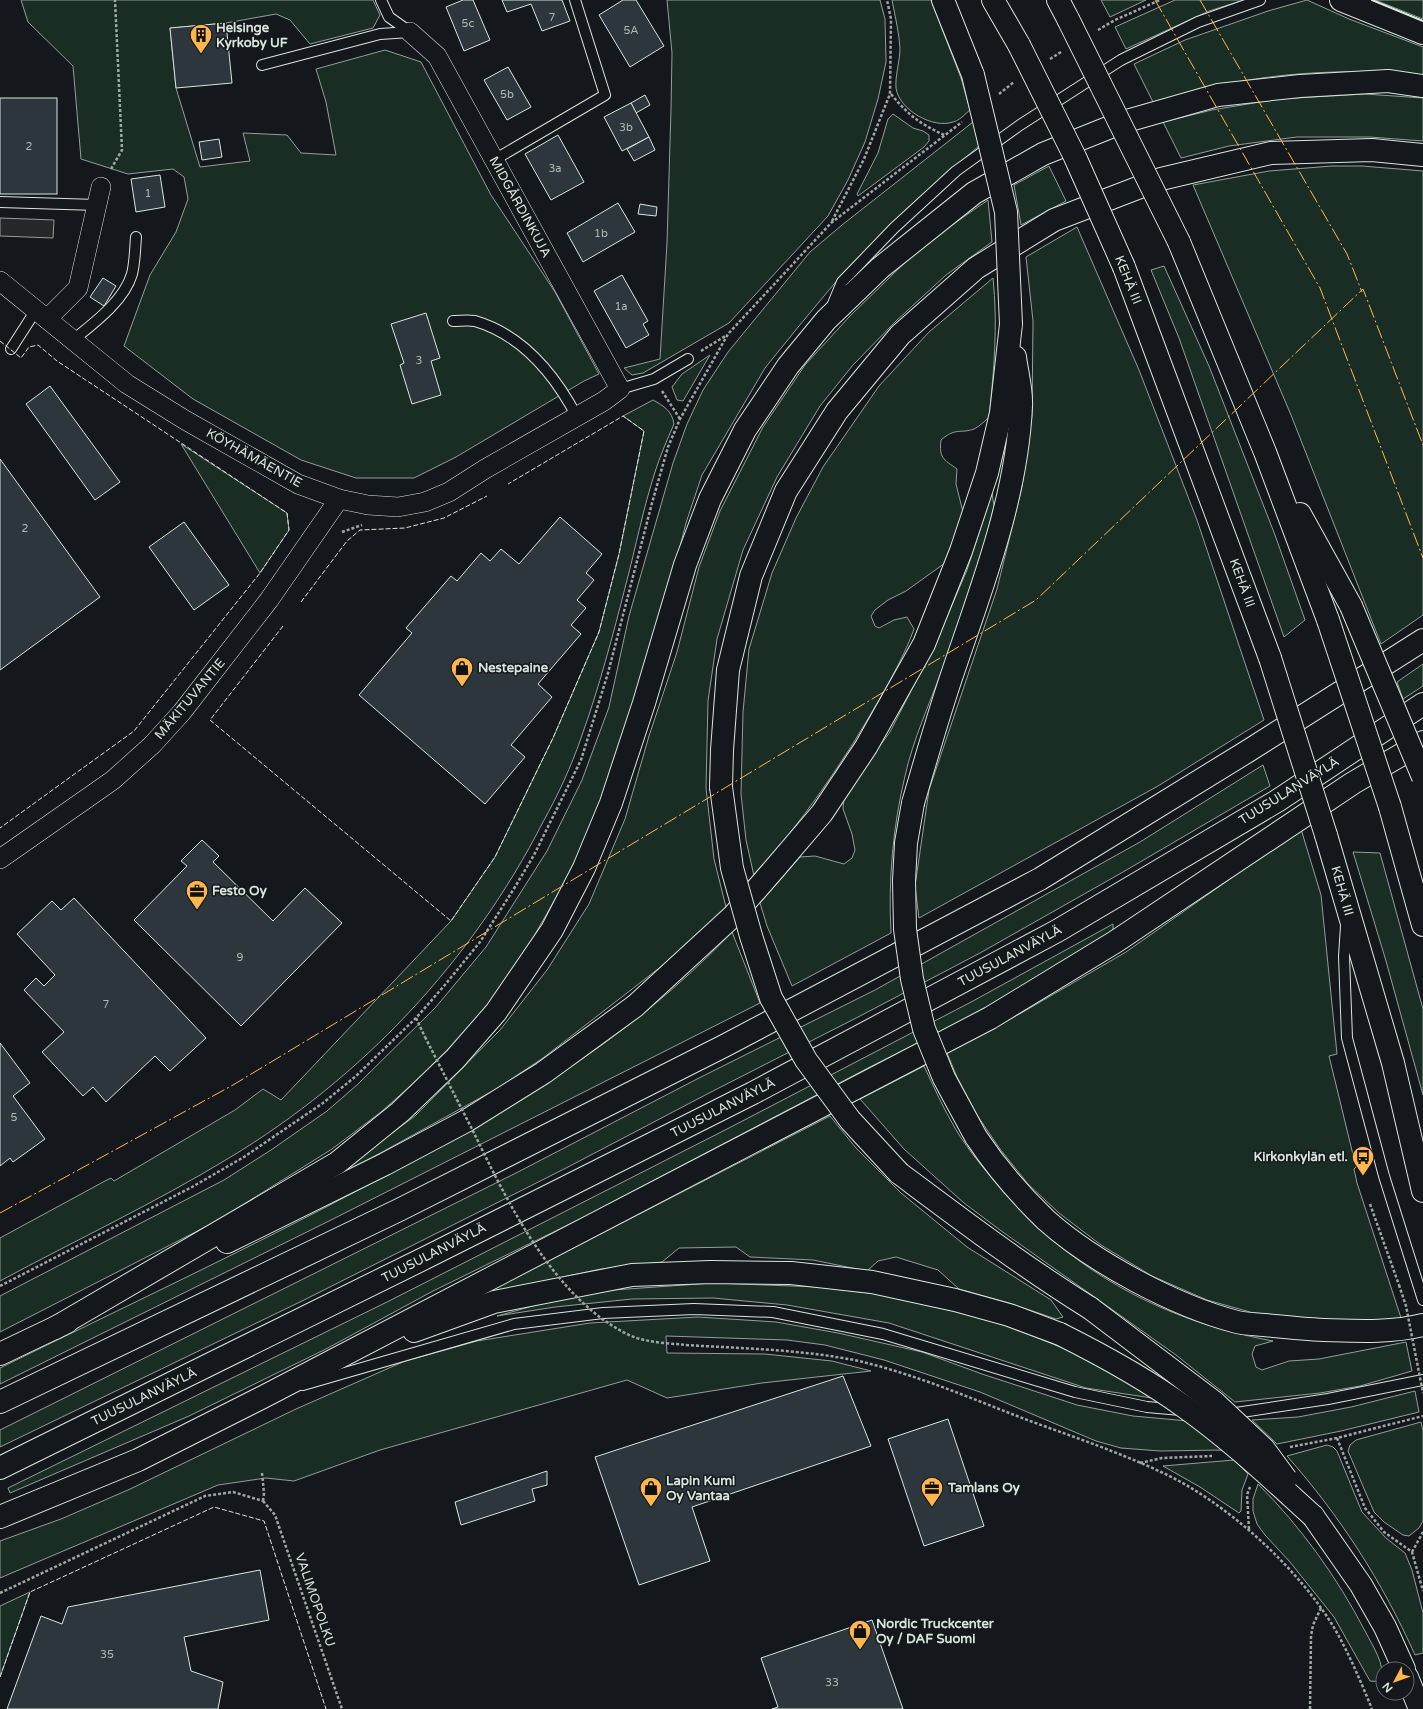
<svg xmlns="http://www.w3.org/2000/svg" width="1423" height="1709" viewBox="0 0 1423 1709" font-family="'Varela Round',sans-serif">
	<rect width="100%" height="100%" fill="#14181c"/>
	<g fill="#1a2d24" stroke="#939e99">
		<polygon points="21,0 373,0 380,15 373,28 310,44 290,20 276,14 226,23 170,28 176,88 200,167 250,161 243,133 287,135 301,153 336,155 326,102 316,69 385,50 421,62 491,195 555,292 599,374 584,381 456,457 414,478 356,478 301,460 193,399 124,346 150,275 176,232 188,199 184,177 173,169 128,174 81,159 73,66 28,22"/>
		<polygon points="667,0 880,0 885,19 886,62 878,99 865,142 848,180 828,216 729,323 643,373 632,375 624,368 660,359 667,243 671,109 672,53"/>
		<path d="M 892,0 L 931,0 L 961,78 L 970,110 C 965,114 959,121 953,122 C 933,129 899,110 896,88 C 895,75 900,61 900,48 C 899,32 895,16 892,0 Z"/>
		<polygon points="1101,0 1146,0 1110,17"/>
		<polygon points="1175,0 1244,0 1209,11 1126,49 1115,27"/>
		<path d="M 1307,0 L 1349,19 L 1423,47 L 1423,75 C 1360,69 1294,71 1232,83 C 1206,88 1179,96 1153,102 L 1134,64 L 1185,40 L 1268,11 Z"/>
		<polygon points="1375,0 1423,0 1423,19"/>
		<polygon points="1365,94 1423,98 1423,141 1370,137 1297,137 1229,146 1181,158 1163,122 1212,110 1278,99"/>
		<polygon points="893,114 913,128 923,131 929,135 929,141 924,147 858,196 857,194 878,153 888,119"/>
		<polygon points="973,122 979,146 940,179 896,220 844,272 799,326 765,368 702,475 686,523 674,570 604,796 580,856 534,936 488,1005 454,1043 424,1074 381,1112 332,1149 217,1221 0,1332 0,1296 224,1180 271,1150 327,1111 358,1084 435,1008 486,947 547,851 582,780 609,707 629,616 673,463 687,424 703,390 728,352 810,252 842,225"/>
		<polygon points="1049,166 1066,201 1021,225 1014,185"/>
		<polygon points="1332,166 1362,166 1423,171 1423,615 1381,644 1291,415 1193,185 1269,171"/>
		<polygon points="988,200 992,242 946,275 896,321 853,365 820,406 777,477 743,550 717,639 708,701 706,788 714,859 726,907 676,955 543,1058 498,1088 337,1177 347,1166 415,1116 500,1030 547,970 589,904 625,819 649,736 677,652 699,567 720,511 763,427 805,365 850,316 923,245"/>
		<polygon points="1077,227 1139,370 1197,520 1264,720 1158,786 919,918 915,886 929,790 997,589 1022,487 1032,416 1033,321 1026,257"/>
		<polygon points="1164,266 1209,366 1275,535 1305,620 1284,637 1179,338 1151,270"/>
		<path d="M 993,278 C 998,325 994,371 989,417 C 985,421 980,426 974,429 C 960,434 956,427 941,440 C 939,458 943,459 957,469 L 956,484 L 963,512 L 945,563 L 906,591 L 888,600 L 875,610 L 871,616 L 875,626 L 879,628 L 894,620 L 907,617 L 914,629 C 905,654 892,677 879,700 C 843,763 802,822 754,876 L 746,840 L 741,794 L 743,712 L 749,649 L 772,573 L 796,518 L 823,467 L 879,386 L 929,332 Z"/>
		<polygon points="710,355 683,401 677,400 672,387 682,374"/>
		<path d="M 653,400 C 664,406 672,411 674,424 C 667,440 660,456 655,472 C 643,509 636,546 626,584 C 613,635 599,688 581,738 C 571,767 558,795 543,822 C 472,961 362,1078 229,1158 C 155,1203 76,1240 0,1281 L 0,1238 L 105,1181 L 111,1178 L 114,1181 L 235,1110 L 263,1089 L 281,1100 L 451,921 L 495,857 L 553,738 L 599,632 L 619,554 L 644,431 L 623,416 Z"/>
		<polygon points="181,444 287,513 289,530 260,573"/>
		<path d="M 992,493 L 994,506 C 981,562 962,616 942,670 C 929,705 913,740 905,776 C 893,826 888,881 891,933 L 792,986 L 767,926 L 760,903 L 800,857 L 815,856 L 844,864 L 852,858 L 855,850 L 852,834 L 843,809 L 844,795 L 890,732 L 937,640 L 967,570 Z"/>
		<polygon points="1423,664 1423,686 1403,699 1397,682"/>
		<polygon points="1263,765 1270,786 1123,872 980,953 860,1016 711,1092 568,1167 304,1300 0,1447 0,1430 516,1173 699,1078 875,990 1140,842"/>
		<polygon points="1301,829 1321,895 1337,1054 1329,1056 1356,1167 1354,1169 1357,1183 1402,1321 1361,1323 1268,1317 1207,1300 1152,1276 1101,1245 1059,1213 1028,1184 1000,1149 977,1115 957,1077 947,1053 1023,1012 1126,952"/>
		<polygon points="1353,852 1380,853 1423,1009 1423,1095 1386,961"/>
		<polygon points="1113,924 1113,932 970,1017 868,1068 582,1218 433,1291 326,1349 189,1416 10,1493 8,1488 387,1302 729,1128 973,1001"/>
		<path d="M 732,932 L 760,1003 L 329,1221 L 0,1384 L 0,1368 C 122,1308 246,1250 366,1186 C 498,1117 629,1041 732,932 Z"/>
		<path d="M 924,1066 C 934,1087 943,1108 955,1128 C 969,1152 987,1172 1005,1193 C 1078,1275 1165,1321 1273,1341 L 1255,1346 L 1252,1354 L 1256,1367 L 1262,1370 L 1289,1361 L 1319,1359 L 1406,1342 L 1412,1371 L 1360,1386 L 1320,1393 L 1235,1402 L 1176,1355 L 1000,1230 L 964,1203 L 904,1149 L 860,1099 Z"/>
		<polygon points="830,1116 856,1148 901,1193 967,1247 1051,1300 1063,1317 1056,1319 1009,1303 959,1289 938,1270 896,1257 878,1261 867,1271 813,1260 750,1257 736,1247 679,1248 662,1262 601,1269 520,1286 472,1300"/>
		<polygon points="713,1283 818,1287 902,1297 1001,1323 1070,1351 1110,1372 1152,1398 1086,1388 889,1323 787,1305 713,1298 632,1299 555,1307 497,1316 554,1300 613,1290"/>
		<polygon points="698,1317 776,1322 838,1333 922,1352 982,1374 1077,1405 1133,1416 1188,1421 1222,1450 1160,1451 1121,1448 1096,1441 980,1392 884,1360 825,1345 787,1340 666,1336 667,1353 765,1354 832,1361 871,1371 762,1383 667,1398 627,1380 380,1450 294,1481 266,1478 218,1485 0,1578 0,1541 61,1519 128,1490 296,1409 405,1361 477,1341 590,1323"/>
		<polygon points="1415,1391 1419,1412 1341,1431 1277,1444 1252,1420 1298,1417 1351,1407"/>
		<polygon points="1421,1422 1423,1431 1423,1521 1419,1528 1409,1536 1403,1535 1384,1522 1374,1512 1348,1451 1350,1445 1356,1440"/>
		<path d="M 1327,1445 L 1333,1447 L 1337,1451 L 1362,1512 L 1386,1538 L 1405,1553 L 1412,1570 L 1423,1613 L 1423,1653 L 1415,1655 C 1382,1581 1340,1516 1287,1456 Z"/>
		<polygon points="1234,1460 1248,1474 1242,1490 1241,1511 1239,1513 1200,1487 1163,1466"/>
		<path d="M 1258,1484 C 1301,1527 1337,1577 1365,1631 C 1375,1650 1383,1661 1383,1682 L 1370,1681 L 1334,1617 L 1290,1562 L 1265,1535 L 1257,1524 L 1253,1511 L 1253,1499 Z"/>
		<polygon points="30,1592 0,1677 0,1606"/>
	</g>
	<polygon fill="#24282b" stroke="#939e99" points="0,218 54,220 53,238 0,236"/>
	<g fill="#2c363c" stroke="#d8e6dc">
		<polygon points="463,0 473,0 490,40 464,51 446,7"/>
		<polygon points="502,0 562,0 570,21 542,31 531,4 507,12"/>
		<polygon points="623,0 636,0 664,46 630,67 599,15"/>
		<polygon points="226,23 232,83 176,88 170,28"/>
		<polygon points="508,67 531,107 507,120 484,80"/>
		<polygon points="645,95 650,105 636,113 631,103"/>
		<rect x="0" y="98" width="57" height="96"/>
		<polygon points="631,103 649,137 622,151 604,117"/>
		<polygon points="558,135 584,182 551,200 525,154"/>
		<polygon points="649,137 655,150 634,161 627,149"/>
		<polygon points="219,139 222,157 202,160 199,142"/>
		<polygon points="160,175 165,207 136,212 131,179"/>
		<polygon points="618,203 635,232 583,262 567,233"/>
		<polygon points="640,204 657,207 656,216 638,214"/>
		<polygon points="622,275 648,321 643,324 649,335 626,348 594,291"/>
		<polygon points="103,278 116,286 104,306 90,297"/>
		<polygon points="426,313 440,358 431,361 441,395 412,404 400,365 404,363 391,324"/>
		<polygon points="50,386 120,482 95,500 26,404"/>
		<polygon points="0,459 100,597 0,670"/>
		<polygon points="560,517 602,554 586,573 594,580 577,600 586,608 571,625 581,634 538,684 552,697 511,745 525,757 485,804 359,695 412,633 406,628 451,576 457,581 481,553 490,561 501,549 519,564"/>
		<polygon points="184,522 229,585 194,610 149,547"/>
		<polygon points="202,840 219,856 213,862 273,921 305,888 342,923 241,1026 134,920 187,866 181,861"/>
		<polygon points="74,898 206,1038 170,1071 155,1056 106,1102 93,1087 83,1096 42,1052 64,1032 24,990 36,978 44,986 55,975 17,934 52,901 61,910"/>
		<polygon points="0,1043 30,1083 13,1096 45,1139 13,1162 10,1158 0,1166"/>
		<polygon points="843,1376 871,1446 692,1507 710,1561 639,1585 595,1457"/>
		<polygon points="948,1419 984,1526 924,1546 888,1439"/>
		<polygon points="547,1471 547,1485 532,1489 535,1501 461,1525 455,1502"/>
		<polygon points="260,1570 269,1620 184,1637 191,1671 223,1682 218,1709 7,1709 41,1616 62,1624 68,1607"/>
		<polygon points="872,1620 903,1709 772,1709 778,1707 761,1658"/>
	</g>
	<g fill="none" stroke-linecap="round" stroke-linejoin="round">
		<g stroke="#d8e6dc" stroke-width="12">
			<g id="lane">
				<polyline points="381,0 389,17 410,32"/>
				<polyline points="262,65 380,34 410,32"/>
				<polyline points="494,160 605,95 575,0"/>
				<polyline points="0,202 97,205"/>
				<polyline points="832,306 842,282 894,228 956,171 1020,125 1121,60 1198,22 1260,0"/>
				<path d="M 453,321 C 460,321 468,320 475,321 C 522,335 555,375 577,417"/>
				<path d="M 73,340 C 94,323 124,301 132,274 C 135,262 135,249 136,237"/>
				<polyline points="11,349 36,310"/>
				<polyline points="620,389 654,379 688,359"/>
				<polyline points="1346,926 1344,956 1347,1038 1384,1176 1423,1300"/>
				<polyline points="303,1385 514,1324 603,1313 694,1309 773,1312 883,1334 1075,1392 1147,1407 1181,1410"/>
				<polyline points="1229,1414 1328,1399 1423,1380"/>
			</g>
		</g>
		<g stroke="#d8e6dc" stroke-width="20">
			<g id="street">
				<polyline points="0,281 127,384 185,420 298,484 339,499 368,505 398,507 425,502 449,492 485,469 604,401 620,389 437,56 410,32"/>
				<polyline points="47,319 78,288 101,187"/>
				<polyline points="0,859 113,780 152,745 182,712 269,600 339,499"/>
			</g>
		</g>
		<g stroke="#d8e6dc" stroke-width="24">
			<g id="highway">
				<polyline points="943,0 973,75"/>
				<polyline points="993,0 1019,45"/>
				<polyline points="1058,0 1068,19"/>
				<polyline points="1341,0 1423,33"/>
				<polyline points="1179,242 1265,452 1328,620"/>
				<polyline points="1124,267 1270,658"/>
				<polyline points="1300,514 1351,606"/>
				<polyline points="721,787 722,750 728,670 751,576 786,491 837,411 900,335 976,268 1054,220 1161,179 1271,153 1372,150 1423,155"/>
				<path d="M 913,803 C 926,759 938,716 953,672 C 982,586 1017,497 1021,406 C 1022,390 1017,373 1015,357"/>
				<polyline points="1390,807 1423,925"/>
				<polyline points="1326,835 1393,1063 1423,1191"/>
				<path d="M 976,1137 C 996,1167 1020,1195 1046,1220 C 1093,1262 1175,1306 1237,1322 C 1245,1324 1255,1324 1264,1325 C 1284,1327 1304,1329 1324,1330 C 1357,1331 1391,1333 1423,1325"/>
				<path d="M 899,1173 C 962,1220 1024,1267 1090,1308"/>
				<polyline points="227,1242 385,1164 466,1121 543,1073 635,1006 734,915 775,868 822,813 866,747 924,644 961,551 987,473 1001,413 1011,324"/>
				<polyline points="55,1328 337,1163 400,1112 455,1059 496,1012 552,930 584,868 611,803 644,703 685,565 710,499 745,430 788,366 826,320 880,268 974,193 1043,154 1123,122 1218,95 1300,86 1388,81 1423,86"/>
				<polyline points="414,1331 494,1302 632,1275 710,1272 791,1273 872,1282 955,1300 1009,1315 1060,1334"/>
				<polyline points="0,1354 67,1322"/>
				<polyline points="0,1402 399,1210 724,1046 1040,879 1248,751 1423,640"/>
				<polyline points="0,1468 429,1256 753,1093 1057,931 1277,801 1423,704"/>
				<polyline points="1313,1516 1361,1585 1385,1627 1404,1669"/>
				<polyline points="0,1517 138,1460 263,1397 990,1018 1115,942 1353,783 1423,742"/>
				<polyline points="1407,1677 1420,1709"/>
			</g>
		</g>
		<g stroke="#9da8a2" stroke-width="2.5" stroke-dasharray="3 2" stroke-linecap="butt">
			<polyline points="1098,30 1115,20 1160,0"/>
			<polyline points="1050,59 1061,52"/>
			<path d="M 891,94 C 909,116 919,123 944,135"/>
			<polyline points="999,94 1014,82"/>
			<polyline points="111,169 122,150 115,0"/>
			<polyline points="832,221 864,159 890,94 891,19 887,0"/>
			<polyline points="701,351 727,335"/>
			<polyline points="662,391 680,419"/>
			<polyline points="342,532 362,525"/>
			<polyline points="416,1018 425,1037"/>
			<polyline points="1370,1204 1399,1285"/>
			<polyline points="0,1286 192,1187 244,1157 323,1103 356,1076 416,1018 444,986 480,942 515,887 534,855 581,760 608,673 652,503 668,447 680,419 728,334 831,223 962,122"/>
			<path d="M 686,1345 C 734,1348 782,1349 830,1356 C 841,1358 852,1359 863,1362 C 920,1376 975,1400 1030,1421 C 1074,1437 1118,1452 1161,1472 C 1225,1501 1300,1569 1336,1631 C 1350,1656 1361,1682 1372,1709"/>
			<polyline points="1337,1438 1365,1508 1384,1532 1412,1552 1423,1591"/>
			<polyline points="1290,1447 1337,1438 1423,1416"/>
			<polyline points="1140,1463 1162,1458 1212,1456"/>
			<polyline points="262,1473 264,1493 263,1501"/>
			<polyline points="263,1501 275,1515 342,1709"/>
			<polyline points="1249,1529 1247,1495 1250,1487"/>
			<polyline points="1412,1552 1423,1532"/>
			<polyline points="0,1593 205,1496 233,1492 263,1501"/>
			<polyline points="1310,1709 1311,1636 1313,1625 1321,1608"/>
		</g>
		<use href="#lane" stroke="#14181c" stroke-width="10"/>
		<use href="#street" stroke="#14181c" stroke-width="19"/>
		<use href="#highway" stroke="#14181c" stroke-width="22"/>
		<g stroke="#d8e6dc" stroke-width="24" stroke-linecap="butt">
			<g id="highway-bridge">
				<polyline points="1068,19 1179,242"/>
				<polyline points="1019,45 1075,157 1124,267"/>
				<polyline points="973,75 1006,212 1011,324"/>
				<polyline points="1351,606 1423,777"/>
				<polyline points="1328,620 1390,807"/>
				<polyline points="1270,658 1326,835"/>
				<polyline points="721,787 732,868 751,936 771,998 806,1060 850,1120 899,1173"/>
				<polyline points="913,803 906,843 904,881 905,929 912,979 924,1029 944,1078 976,1137"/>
				<polyline points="1090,1308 1214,1402 1264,1449 1286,1479"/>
				<path d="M 1060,1334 C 1104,1356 1146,1379 1186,1408 C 1231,1440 1272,1479 1313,1516"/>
			</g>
		</g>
		<g stroke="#9da8a2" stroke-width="2.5" stroke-dasharray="3 2" stroke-linecap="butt">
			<path d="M 425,1037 C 441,1068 457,1100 473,1131 C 508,1203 554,1299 629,1335 C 647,1343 668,1343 686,1345"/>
			<polyline points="1399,1285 1406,1306 1423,1393"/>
		</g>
		<use href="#highway-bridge" stroke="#14181c" stroke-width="22"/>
		<g stroke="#d8e6dc" stroke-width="1" stroke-dasharray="5 2" stroke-linecap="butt">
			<polyline points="0,341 21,358 29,347 38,345 57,361 287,513 289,530 260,573 134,731 0,828"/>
			<polyline points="301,602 347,541 360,530 405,528 444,518 487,496"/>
			<polyline points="283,626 210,720 451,921 495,857 553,738 599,632 619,554 644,431 623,416 508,484"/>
			<polyline points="0,1677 30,1592 214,1507 264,1521 326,1709"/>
		</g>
		<polyline stroke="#d8e6dc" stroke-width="2" points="1372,0 1423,21"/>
		<g stroke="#ffb74d" stroke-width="1" stroke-dasharray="14 3 2 3" stroke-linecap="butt">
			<polyline points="1155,0 1320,288 1423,558"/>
			<polyline points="1200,0 1347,254 1362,292"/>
			<polyline points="0,1213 233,1085 1036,600 1363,289 1423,445"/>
		</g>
	</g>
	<defs>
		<g id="building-pin" transform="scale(1.15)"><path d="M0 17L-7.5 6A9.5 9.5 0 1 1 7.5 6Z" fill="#ffb74d" stroke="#14181c"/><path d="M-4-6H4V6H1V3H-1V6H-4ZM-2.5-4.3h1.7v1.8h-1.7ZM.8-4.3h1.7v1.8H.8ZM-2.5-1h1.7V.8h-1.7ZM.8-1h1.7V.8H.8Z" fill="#111"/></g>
		<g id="shop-pin" transform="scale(1.15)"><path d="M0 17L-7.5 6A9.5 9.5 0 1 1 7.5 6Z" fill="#ffb74d" stroke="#14181c"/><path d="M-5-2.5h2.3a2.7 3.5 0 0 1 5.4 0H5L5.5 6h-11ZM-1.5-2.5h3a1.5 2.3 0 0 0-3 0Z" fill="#111"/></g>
		<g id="office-pin" transform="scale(1.15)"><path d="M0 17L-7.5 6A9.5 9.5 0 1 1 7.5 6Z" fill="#ffb74d" stroke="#14181c"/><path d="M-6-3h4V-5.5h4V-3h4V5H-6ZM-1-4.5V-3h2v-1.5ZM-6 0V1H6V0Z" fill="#111"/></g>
		<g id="bus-pin" transform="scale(1.15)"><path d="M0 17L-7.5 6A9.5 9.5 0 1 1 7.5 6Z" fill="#ffb74d" stroke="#14181c"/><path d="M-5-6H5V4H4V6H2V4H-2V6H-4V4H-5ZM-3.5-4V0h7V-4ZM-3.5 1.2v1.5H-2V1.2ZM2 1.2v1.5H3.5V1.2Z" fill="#111"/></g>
	</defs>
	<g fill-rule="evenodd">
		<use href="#building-pin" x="201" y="35"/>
		<use href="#shop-pin" x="462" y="668"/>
		<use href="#office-pin" x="197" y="891"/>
		<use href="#bus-pin" x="1363" y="1157"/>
		<use href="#shop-pin" x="651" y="1488"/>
		<use href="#office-pin" x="932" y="1488"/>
		<use href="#shop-pin" x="860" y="1631"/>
	</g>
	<g text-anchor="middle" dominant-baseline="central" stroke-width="3" stroke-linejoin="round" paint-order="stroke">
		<g font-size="11" fill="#adbab4">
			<text x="552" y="17">7</text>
			<text x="468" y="23">5c</text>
			<text x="631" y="30">5A</text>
			<text x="507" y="94">5b</text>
			<text x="626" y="127">3b</text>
			<text x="29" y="146">2</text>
			<text x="555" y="168">3a</text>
			<text x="148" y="193">1</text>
			<text x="601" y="233">1b</text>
			<text x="621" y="306">1a</text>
			<text x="419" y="360">3</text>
			<text x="25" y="528">2</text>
			<text x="240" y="957">9</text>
			<text x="106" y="1004">7</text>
			<text x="14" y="1117">5</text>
			<text x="107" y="1654">35</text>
			<text x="832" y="1682">33</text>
		</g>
		<g font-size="13" font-weight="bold" fill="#d8e6dc" stroke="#14181c" text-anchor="start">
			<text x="216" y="28">Helsinge<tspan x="216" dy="15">Kyrkoby UF</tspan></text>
			<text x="478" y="668">Nestepaine</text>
			<text x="212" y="891">Festo Oy</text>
			<text x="1348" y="1157" text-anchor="end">Kirkonkylän etl.</text>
			<text x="666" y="1481">Lapin Kumi<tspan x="666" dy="15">Oy Vantaa</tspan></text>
			<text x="948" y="1488">Tamlans Oy</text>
			<text x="876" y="1624">Nordic Truckcenter<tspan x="876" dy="15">Oy / DAF Suomi</tspan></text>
		</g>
		<g font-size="13" fill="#d8e6dc" stroke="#14181c">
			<text transform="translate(520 207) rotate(61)">MIDGÅRDINKUJA</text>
			<text transform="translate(1128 280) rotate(68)">KEHÄ III</text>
			<text transform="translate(254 458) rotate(29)">KÖYHÄMÄENTIE</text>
			<text transform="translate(1242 583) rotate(70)">KEHÄ III</text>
			<text transform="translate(190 699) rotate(-50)">MÄKITUVANTIE</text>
			<text transform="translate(1289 791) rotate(-32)">TUUSULANVÄYLÄ</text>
			<text transform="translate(1342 891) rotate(74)">KEHÄ III</text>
			<text transform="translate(1010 956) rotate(-28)">TUUSULANVÄYLÄ</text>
			<text transform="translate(723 1108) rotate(-27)">TUUSULANVÄYLÄ</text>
			<text transform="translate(434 1253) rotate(-27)">TUUSULANVÄYLÄ</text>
			<text transform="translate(144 1397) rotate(-26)">TUUSULANVÄYLÄ</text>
			<text transform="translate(315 1600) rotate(71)">VALIMOPOLKU</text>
		</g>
	</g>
	<g transform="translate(1395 1681) rotate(229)"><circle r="19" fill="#14181c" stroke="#626a69"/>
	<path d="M0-3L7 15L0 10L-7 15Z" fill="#ffb74d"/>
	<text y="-6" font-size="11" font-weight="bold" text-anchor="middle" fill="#d8e6dc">N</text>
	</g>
</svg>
